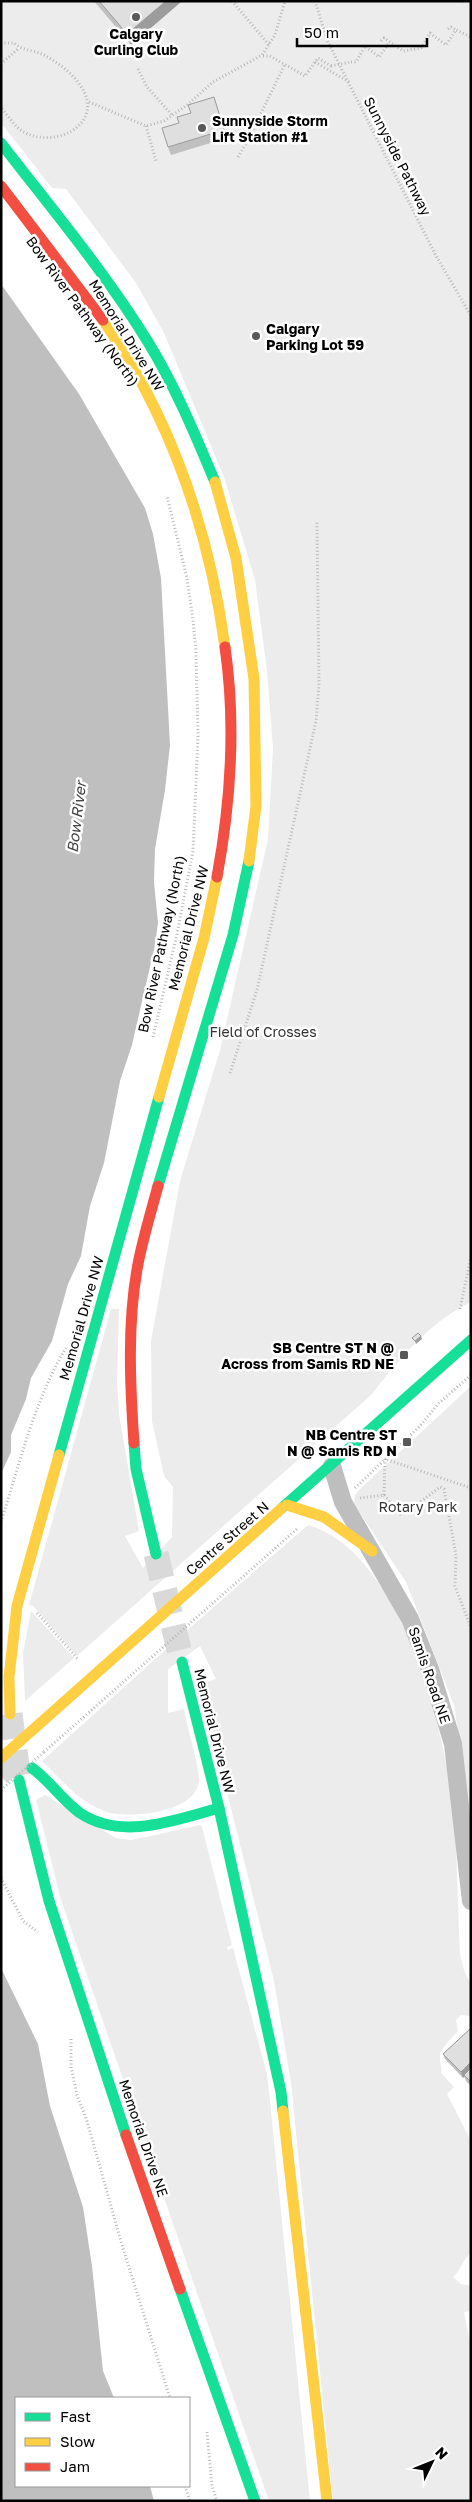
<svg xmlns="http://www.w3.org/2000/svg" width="472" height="2502" viewBox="0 0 472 2502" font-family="'Golos Text',sans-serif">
	<rect width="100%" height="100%" fill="#fff"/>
	<g fill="#ececec">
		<path d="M 1,1 L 471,1 L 471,1302 C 429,1322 399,1360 371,1395 L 77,1656 L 33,1606 L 29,1605 L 111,1309 L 119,1309 L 117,1383 L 119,1414 L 139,1531 L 125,1536 L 143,1568 L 172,1537 L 173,1487 L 164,1476 L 152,1421 L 151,1341 L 180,1181 L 220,1050 L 268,839 L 273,748 L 267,671 L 255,580 L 224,477 L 164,333 L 136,283 L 66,189 L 52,188 L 1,123 Z"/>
		<polygon points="471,1386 471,1815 454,1705 406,1582 354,1504 355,1495 361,1488"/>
		<path d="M 308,1525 C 395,1549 440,1712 451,1791 C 458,1845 457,1900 460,1954 L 464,1970 L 471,1985 L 471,2016 L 461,2015 L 456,2020 L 458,2031 C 452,2038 440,2048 440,2057 C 439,2063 443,2067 441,2073 L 454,2087 L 447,2094 L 471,2141 L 471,2253 C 462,2260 462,2269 453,2277 L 461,2284 L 471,2286 L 471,2311 L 464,2312 L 471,2348 L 471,2501 L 333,2501 L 291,2083 L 274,1981 L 200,1684 L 216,1679 L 200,1646 L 168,1669 L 168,1713 L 184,1709 C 187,1727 199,1765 199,1780 C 198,1813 127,1820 104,1811 C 79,1802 61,1779 42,1761 L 192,1626 Z"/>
		<polygon points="31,1611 74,1658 25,1701 23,1653"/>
		<polygon points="45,1795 116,1838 131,1840 151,1836 200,1825 202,1827 232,1945 227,1947 228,1950 233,1948 267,2074 270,2101 310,2501 269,2501 61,1900 36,1800"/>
	</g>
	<g fill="#bfbfbf">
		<polygon points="1,284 79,394 145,508 153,534 161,578 170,745 165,790 155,849 154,882 158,923 155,945 132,1045 120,1081 104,1163 90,1206 81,1256 68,1284 52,1341 31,1378 26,1399 11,1435 11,1452 1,1474"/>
		<polygon points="1,1968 38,2044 50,2106 83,2207 92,2266 103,2371 114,2398 16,2398 16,2486 150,2486 154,2501 1,2501"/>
	</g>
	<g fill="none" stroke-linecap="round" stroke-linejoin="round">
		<polyline stroke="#d9d9d9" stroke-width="18" stroke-dasharray="18 9" stroke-linecap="butt" points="1,1776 16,1764"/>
		<g stroke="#d9d9d9" stroke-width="25" stroke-dasharray="25 12" stroke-linecap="butt">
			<polyline points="156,1554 182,1662"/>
			<polyline points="10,1714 19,1780"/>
		</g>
		<g stroke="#b9b9b9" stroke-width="3" stroke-dasharray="1 2.5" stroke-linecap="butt">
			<polyline points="232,1 270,46"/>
			<polyline points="315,1 327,40 435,254 471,316"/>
			<polyline points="460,1 462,4"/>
			<polyline points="448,29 451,27 456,30"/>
			<polyline points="381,41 384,38 403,51 421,48 430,33 446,45 456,30 471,37"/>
			<path d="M 1,43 L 14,43 C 21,50 32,50 42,54 C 56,61 71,72 80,85 C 109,126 48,153 18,128 C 12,122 6,114 1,107"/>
			<polyline points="263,56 270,56 305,76 318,58 331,66"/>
			<polyline points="315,62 349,82"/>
			<polyline points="351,62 356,62 365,46 379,57 389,43"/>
			<polyline points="1,64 19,48"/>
			<polyline points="138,69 147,87 173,116"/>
			<polyline points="89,102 146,126 164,121 187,105 213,82 262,55 275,35 285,1"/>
			<polyline points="146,126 156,161"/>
			<polyline points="238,157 246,144 285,64"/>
			<polyline points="153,1037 177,934 193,851 198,736 196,651 193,620 187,578 167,496"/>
			<polyline points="230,1073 257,990 316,721 319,685 317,521"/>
			<polyline points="460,1309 471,1257"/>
			<polyline points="355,1488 420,1426 439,1403 471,1375"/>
			<polyline points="384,1495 385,1459 471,1488"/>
			<polyline points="360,1498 384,1495 400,1514 408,1511 440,1487 444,1489 456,1555 455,1586 471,1628"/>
			<path d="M 1,1522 C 20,1463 34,1401 66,1348"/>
			<polyline points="37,1613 78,1659"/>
			<polyline points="44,1752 297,1529"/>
			<polyline points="1,1878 23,1921 38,1932"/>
			<polyline points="71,2039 71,2067 77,2095 87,2121 122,2245 170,2398"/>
			<polyline points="207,2432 212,2486 217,2501"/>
			<polyline points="185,2486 190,2501"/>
		</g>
		<polyline stroke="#bebebe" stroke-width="18" points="332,1466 343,1502 410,1619 430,1669 453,1744 471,1901"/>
		<g stroke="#16e098" stroke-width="11">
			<path d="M 1,143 C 51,208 105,272 148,342 C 175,386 195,434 215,482"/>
			<polyline points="158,1186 233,935 249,861"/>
			<polyline points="134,1443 136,1469 156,1554"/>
			<polyline points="59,1455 159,1097"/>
			<polyline points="282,1508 471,1340"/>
			<polyline points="182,1662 219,1808 281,2092 283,2111"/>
			<path d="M 32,1768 C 50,1781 62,1800 80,1813 C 122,1841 175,1820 219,1808"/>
			<polyline points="19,1780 49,1901 126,2135"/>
			<polyline points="180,2289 255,2501"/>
		</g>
		<g stroke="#ffcf43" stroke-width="11">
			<path d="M 103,320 C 171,418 209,530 225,647"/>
			<polyline points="215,482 236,558 254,679 256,806 249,861"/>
			<polyline points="159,1097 204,938 217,877"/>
			<polyline points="287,1505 324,1517 372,1551"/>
			<polyline points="10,1714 9,1677 17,1606 59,1455"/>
			<polyline points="36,1727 282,1508"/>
			<polyline points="283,2111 327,2501"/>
		</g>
		<g stroke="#f24e42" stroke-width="11">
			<polyline points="1,186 103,320"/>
			<path d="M 217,877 C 231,801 236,723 225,647"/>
			<path d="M 134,1443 C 130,1384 127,1322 138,1264 C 143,1238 151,1212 158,1186"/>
			<polyline points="126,2135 180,2289"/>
		</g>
		<g stroke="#b9b9b9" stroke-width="3" stroke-dasharray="1 2.5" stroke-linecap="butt">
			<polyline points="331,66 351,62"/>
			<polyline points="1,1790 44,1752"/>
		</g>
		<polyline stroke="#ffcf43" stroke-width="11" points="1,1758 36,1727"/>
	</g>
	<g fill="#c0c0c0">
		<polygon points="94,1 182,1 131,45"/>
		<polygon points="214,97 227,138 171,155 168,147 179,123"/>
		<polygon points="471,2028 471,2086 466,2081 464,2076 463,2078 445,2059 443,2054"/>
	</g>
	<g fill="#9c9c9c">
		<polygon points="166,1 182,1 131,45 127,34"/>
		<polygon points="421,1336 422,1339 416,1344 415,1341"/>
		<polygon points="471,2062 471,2070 463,2078 461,2072"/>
	</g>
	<g fill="#dfdfdf" stroke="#9c9c9c">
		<polygon points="99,1 166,1 127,34"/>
		<polygon points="214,97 224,130 168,147 162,128 179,123 177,117 191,113 188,105"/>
		<polygon points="418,1333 421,1336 415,1341 412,1338"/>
		<polygon points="471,2028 471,2062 461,2072 443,2054"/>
		<polygon points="471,2068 471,2082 464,2075"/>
	</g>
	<g fill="#595959" stroke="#fff" stroke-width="2">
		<circle cx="136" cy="17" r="5"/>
		<circle cx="202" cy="128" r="5"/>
		<circle cx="256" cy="336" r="5"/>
		<rect x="399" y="1350" width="10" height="10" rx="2.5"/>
		<rect x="402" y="1437" width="10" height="10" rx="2.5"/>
	</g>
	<g text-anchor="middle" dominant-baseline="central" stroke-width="5" stroke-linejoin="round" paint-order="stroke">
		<g font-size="14" font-weight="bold" fill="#000" stroke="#fff" text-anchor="start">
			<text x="136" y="33" text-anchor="middle">Calgary<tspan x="136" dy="16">Curling Club</tspan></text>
			<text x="212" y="120">Sunnyside Storm<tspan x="212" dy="16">Lift Station #1</tspan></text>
			<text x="266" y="328">Calgary<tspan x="266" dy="16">Parking Lot 59</tspan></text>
			<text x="394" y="1347" text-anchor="end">SB Centre ST N @<tspan x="394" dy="16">Across from Samis RD NE</tspan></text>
			<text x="397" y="1434" text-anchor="end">NB Centre ST<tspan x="397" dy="16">N @ Samis RD N</tspan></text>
		</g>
		<g font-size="14" fill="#000" stroke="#fff">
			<text transform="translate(398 156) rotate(63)">Sunnyside Pathway</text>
			<text transform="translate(83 311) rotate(54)">Bow River Pathway (North)</text>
			<text transform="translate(127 335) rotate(58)">Memorial Drive NW</text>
			<text transform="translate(188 928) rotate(-76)">Memorial Drive NW</text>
			<text transform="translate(161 944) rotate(-78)">Bow River Pathway (North)</text>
			<text transform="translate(81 1318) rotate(-74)">Memorial Drive NW</text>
			<text transform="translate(227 1538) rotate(-41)">Centre Street N</text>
			<text transform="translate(430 1675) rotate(71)">Samis Road NE</text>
			<text transform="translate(215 1731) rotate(76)">Memorial Drive NW</text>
			<text transform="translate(144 2138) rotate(71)">Memorial Drive NE</text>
		</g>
		<g font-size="14" fill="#333" stroke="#fff">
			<text x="263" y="1031">Field of Crosses</text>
			<text x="418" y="1506">Rotary Park</text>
		</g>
		<g font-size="15" font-style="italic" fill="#444" stroke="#fff">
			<text transform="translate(76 817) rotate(-83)">Bow River</text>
		</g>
	</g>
	<rect width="472" height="2502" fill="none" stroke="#000000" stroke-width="5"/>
	<rect x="15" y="2397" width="175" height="90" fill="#ffffff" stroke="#999999"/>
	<rect x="25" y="2413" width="25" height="8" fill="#16e098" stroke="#999999"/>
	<text x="60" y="2422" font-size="15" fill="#000000">Fast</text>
	<rect x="25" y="2438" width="25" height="8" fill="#ffcf43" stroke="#999999"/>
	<text x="60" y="2447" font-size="15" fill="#000000">Slow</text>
	<rect x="25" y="2463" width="25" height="8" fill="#f24e42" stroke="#999999"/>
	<text x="60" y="2472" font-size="15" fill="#000000">Jam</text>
	<g transform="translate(432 2462) rotate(47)" stroke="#ffffff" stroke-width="4" paint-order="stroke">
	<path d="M0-4L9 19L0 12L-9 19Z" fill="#000000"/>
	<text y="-8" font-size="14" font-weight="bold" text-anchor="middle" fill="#000000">N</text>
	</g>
	<path d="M297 38v8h130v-8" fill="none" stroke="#000000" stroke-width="2.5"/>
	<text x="304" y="38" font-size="15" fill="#000000" stroke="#ffffff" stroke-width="4" paint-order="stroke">50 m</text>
</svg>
